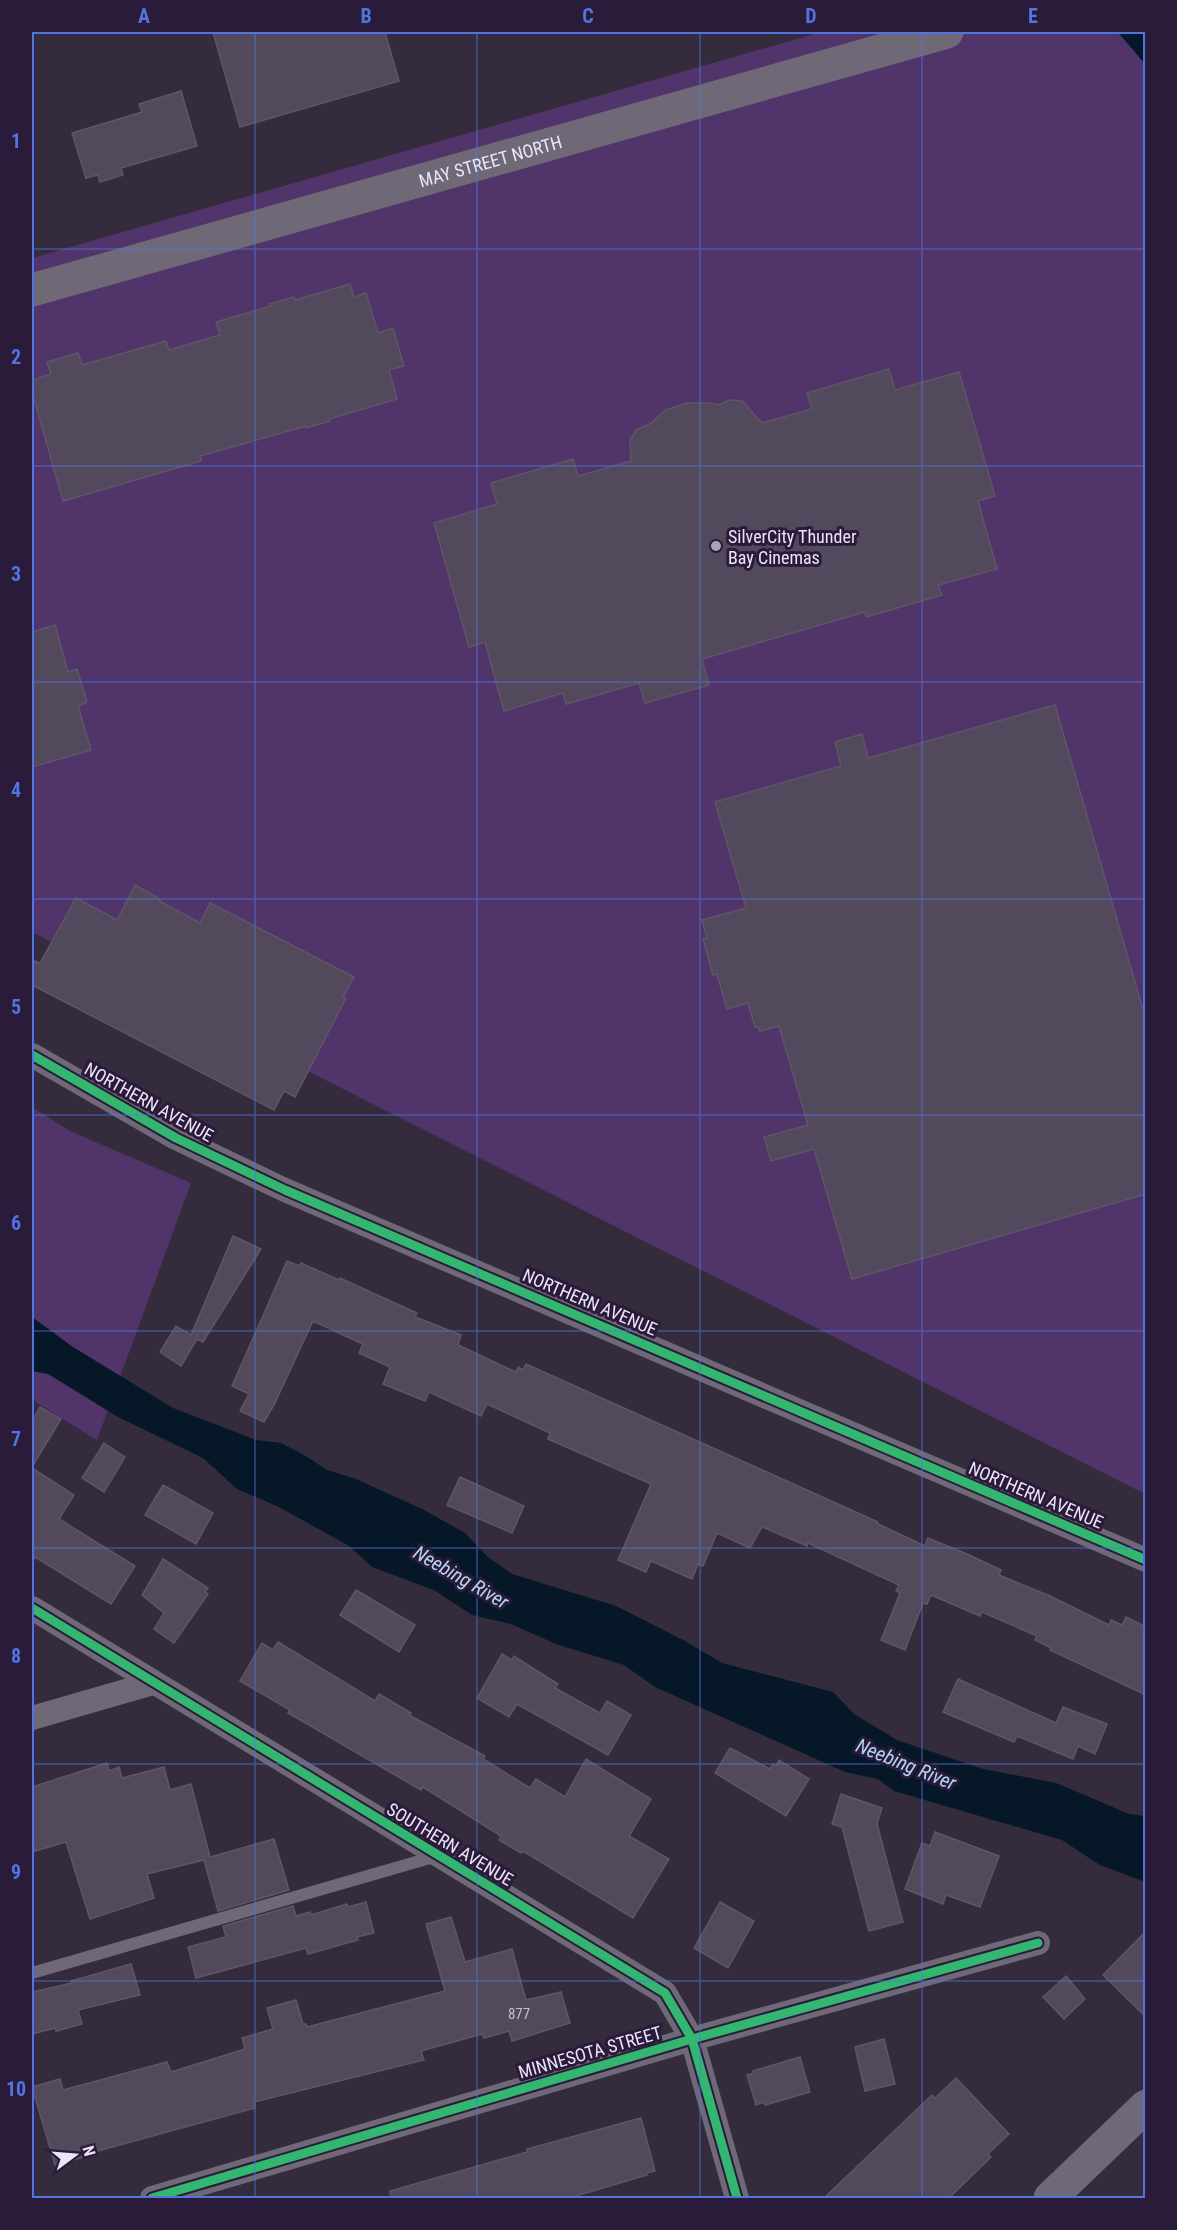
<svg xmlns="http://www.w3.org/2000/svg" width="1177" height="2230" viewBox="0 0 1177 2230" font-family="'Roboto Condensed',sans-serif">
	<rect width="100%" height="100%" fill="#342b3d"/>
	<g fill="#51356a">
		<polygon points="821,32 1117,32 1146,64 1145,1494 32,932 32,258"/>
		<polygon points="32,1107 70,1131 191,1183 97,1440 32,1400"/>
	</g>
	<g fill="#061728">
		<polygon points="1118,32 1145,32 1145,64"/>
		<polygon points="32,1317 73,1347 173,1408 256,1440 281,1443 304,1455 327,1470 356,1479 424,1510 465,1533 488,1557 512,1574 616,1606 683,1640 722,1663 833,1692 854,1714 897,1740 983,1769 1056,1783 1129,1814 1145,1816 1145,1882 1100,1865 1062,1840 894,1791 878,1779 845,1772 655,1687 624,1665 556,1644 511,1624 472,1615 434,1590 372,1567 349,1546 279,1507 237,1489 203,1458 118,1417 48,1374 32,1371"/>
	</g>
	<g fill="#53495d" stroke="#5e5666" stroke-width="1.5">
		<polygon points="213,32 385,32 399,81 240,127"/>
		<polygon points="181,91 197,146 121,168 123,175 100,182 98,175 86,178 72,133 142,112 139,104"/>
		<polygon points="350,284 354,297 366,293 378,333 393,328 404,366 389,370 397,399 329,419 330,421 306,428 306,426 200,456 201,461 63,501 32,392 32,380 51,374 47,362 78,353 82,365 166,341 169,350 220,335 216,322 271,306 270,304 294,297 295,300"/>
		<polygon points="889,369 895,390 959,372 995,496 978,501 997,569 938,585 942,595 866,617 865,612 702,659 709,685 645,703 639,683 566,704 563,693 504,711 485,642 469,647 434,523 497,504 491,483 573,459 578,476 631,461 630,440 637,429 650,424 666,410 687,403 708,403 719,405 730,400 742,401 762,423 812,409 807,393"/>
		<polygon points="55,625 68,672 77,669 87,702 78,706 91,750 32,767 32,632"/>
		<polygon points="1055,705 1146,1020 1146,1194 852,1279 814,1149 771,1161 764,1137 808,1125 779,1026 760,1031 758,1027 755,1027 748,1003 727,1009 717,974 713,975 703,939 707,938 702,920 746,908 715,802 841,766 835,742 862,734 868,758"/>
		<polygon points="135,885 160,899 159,901 200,923 210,903 354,977 343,997 346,998 295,1097 284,1091 274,1110 32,985 32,960 40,963 76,898 117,920"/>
		<polygon points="233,1236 261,1249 203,1342 197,1339 181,1366 160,1352 176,1326 191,1335"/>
		<polygon points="287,1261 300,1266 301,1263 339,1280 340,1278 417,1313 415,1317 461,1335 458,1345 516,1372 518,1367 523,1370 526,1364 878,1522 878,1524 925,1546 928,1538 967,1554 1001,1570 999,1575 1050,1596 1109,1625 1111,1620 1122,1625 1126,1617 1146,1627 1146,1695 1050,1650 1051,1648 1035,1640 1037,1636 982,1612 980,1616 931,1595 927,1604 923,1603 905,1650 881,1640 900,1593 896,1591 899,1585 808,1543 807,1546 762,1527 750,1548 717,1533 703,1566 698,1564 692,1579 651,1561 646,1572 618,1560 651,1484 548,1439 550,1433 487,1404 481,1416 429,1392 425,1401 383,1384 390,1367 359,1353 363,1344 313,1321 274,1405 264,1422 240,1411 249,1394 232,1386"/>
		<polygon points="40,1407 61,1419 32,1467 32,1421"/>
		<polygon points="104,1443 125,1457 104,1492 82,1478"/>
		<polygon points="32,1468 74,1495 59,1519 135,1566 111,1604 35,1557 32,1563"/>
		<polygon points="460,1477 524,1506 512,1533 447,1505"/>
		<polygon points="163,1485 213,1513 196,1544 145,1515"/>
		<polygon points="163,1559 208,1588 205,1592 208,1594 174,1643 154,1629 164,1613 142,1595"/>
		<polygon points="356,1590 415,1625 399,1652 340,1615"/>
		<polygon points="278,1642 375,1701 379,1694 411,1713 409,1715 485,1756 483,1759 530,1788 536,1779 565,1797 586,1759 651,1799 629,1836 669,1859 633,1918 523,1851 521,1853 499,1840 501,1836 423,1787 421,1790 288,1713 290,1710 240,1681 262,1643 273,1650"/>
		<polygon points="502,1654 512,1660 514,1656 558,1684 555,1688 600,1713 607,1701 631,1715 608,1755 517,1704 509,1717 477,1698"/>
		<polygon points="958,1679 1056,1723 1063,1707 1107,1724 1095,1754 1078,1746 1073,1759 1017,1736 1014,1742 943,1712"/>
		<polygon points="730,1748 770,1769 773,1764 776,1766 779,1760 809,1779 786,1816 715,1773"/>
		<polygon points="107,1763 109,1771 119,1767 122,1778 164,1767 170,1790 191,1784 210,1857 274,1839 289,1890 218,1911 204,1860 147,1874 154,1898 90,1919 66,1842 35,1851 32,1837 32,1787"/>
		<polygon points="841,1794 882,1808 877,1824 903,1922 869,1931 842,1827 832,1824"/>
		<polygon points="935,1832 999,1856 980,1907 946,1895 943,1904 905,1889 922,1843 930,1846"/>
		<polygon points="366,1902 374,1933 357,1937 358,1940 308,1954 306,1948 196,1978 188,1947 226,1937 223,1926 293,1906 296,1916 310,1912 311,1915 347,1904 348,1907"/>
		<polygon points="720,1902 754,1921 728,1968 694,1948"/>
		<polygon points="451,1917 465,1962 512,1949 526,2000 561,1992 570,2023 512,2041 509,2031 484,2038 482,2034 421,2051 424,2060 254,2102 255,2108 83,2155 84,2157 55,2165 32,2087 60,2079 63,2090 167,2062 171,2072 245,2049 242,2038 273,2029 267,2008 296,2000 303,2024 306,2024 307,2027 445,1991 426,1924"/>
		<polygon points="1146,1931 1146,2017 1103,1975"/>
		<polygon points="131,1964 140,1995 78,2010 82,2024 56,2031 55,2028 32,2034 32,1992 72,1983 71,1981"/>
		<polygon points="1066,1976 1085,1999 1064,2019 1043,1997"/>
		<polygon points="884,2039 895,2084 865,2091 855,2047"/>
		<polygon points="800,2057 810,2092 765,2105 764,2102 756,2105 747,2075 754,2073 753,2071"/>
		<polygon points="956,2078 1009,2134 988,2154 991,2157 948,2199 823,2199 932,2095 935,2098"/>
		<polygon points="641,2118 655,2171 647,2173 647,2175 566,2199 391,2199 390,2191 527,2152 527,2149"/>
	</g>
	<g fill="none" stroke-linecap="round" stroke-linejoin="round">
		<polyline stroke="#6f6876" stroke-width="12" points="32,1973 437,1856"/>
		<g stroke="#6f6876" stroke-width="24">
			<polyline points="32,1055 176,1138 285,1190 1146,1560"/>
			<polyline points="32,1608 665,1993 692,2039 737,2198"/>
			<polyline points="32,1718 153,1683"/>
			<polyline points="152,2198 692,2039 1038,1943"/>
		</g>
		<g stroke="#6f6876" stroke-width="33">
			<path id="s1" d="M 32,290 L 947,32"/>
			<polyline points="1050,2198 1146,2106"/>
		</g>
		<g stroke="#2a1b3a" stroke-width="13">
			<g id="cycleway">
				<polyline points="32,1055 176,1138 285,1190 1146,1560"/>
				<polyline points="32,1608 665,1993 692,2039 737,2198"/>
				<polyline points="152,2198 692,2039 1038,1943"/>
			</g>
		</g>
		<use href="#cycleway" stroke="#33b770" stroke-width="9"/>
	</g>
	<path fill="none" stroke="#5174e0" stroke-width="1.5" stroke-opacity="0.55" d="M 255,32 L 255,2198M 477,32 L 477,2198M 700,32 L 700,2198M 922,32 L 922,2198M 32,249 L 1146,249M 32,466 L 1146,466M 32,682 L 1146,682M 32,899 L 1146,899M 32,1115 L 1146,1115M 32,1331 L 1146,1331M 32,1548 L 1146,1548M 32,1764 L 1146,1764M 32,1981 L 1146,1981"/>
	<circle fill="#aca3b7" stroke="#2a1b3a" stroke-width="2" cx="716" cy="546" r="6"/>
	<g text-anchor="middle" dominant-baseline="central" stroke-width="6" stroke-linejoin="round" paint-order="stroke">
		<g font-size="15" fill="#c6bdd2">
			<text x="519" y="2014">877</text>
		</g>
		<g font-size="18" fill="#ede4f9" stroke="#2a1b3a">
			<text stroke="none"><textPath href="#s1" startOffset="476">MAY STREET NORTH</textPath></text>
			<text transform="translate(149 1102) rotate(29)">NORTHERN AVENUE</text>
			<text transform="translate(590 1302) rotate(23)">NORTHERN AVENUE</text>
			<text transform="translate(1036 1495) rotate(23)">NORTHERN AVENUE</text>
			<text transform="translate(450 1844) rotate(31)">SOUTHERN AVENUE</text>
			<text transform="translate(590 2052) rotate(-16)">MINNESOTA STREET</text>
		</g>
		<g font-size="18" fill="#ede4f9" stroke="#2a1b3a" text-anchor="start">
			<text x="728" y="536">SilverCity Thunder<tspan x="728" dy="21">Bay Cinemas</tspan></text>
		</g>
		<g font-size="20" font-style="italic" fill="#b3d5f4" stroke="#2a1b3a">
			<text transform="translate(461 1577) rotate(30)">Neebing River</text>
			<text transform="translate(906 1764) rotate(22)">Neebing River</text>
		</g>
	</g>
	<rect width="1177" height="2230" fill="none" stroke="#2a1b3a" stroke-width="66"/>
	<g transform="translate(75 2155) rotate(74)" stroke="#2a1b3a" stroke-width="4.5" paint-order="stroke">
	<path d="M0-4.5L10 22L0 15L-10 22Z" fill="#ede4f9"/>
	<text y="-9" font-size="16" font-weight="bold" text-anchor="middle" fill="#ede4f9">N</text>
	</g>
	<rect x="33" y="33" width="1111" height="2164" fill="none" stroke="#5174e0" stroke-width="2"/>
	<g font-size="20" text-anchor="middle" font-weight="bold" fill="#5174e0">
		<text x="144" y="23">A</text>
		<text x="366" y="23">B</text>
		<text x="588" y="23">C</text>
		<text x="811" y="23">D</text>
		<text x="1033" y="23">E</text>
		<text x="16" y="148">1</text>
		<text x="16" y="364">2</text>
		<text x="16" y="581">3</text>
		<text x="16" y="797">4</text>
		<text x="16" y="1014">5</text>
		<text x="16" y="1230">6</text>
		<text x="16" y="1446">7</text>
		<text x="16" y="1663">8</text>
		<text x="16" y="1879">9</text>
		<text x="16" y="2096">10</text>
	</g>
</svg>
